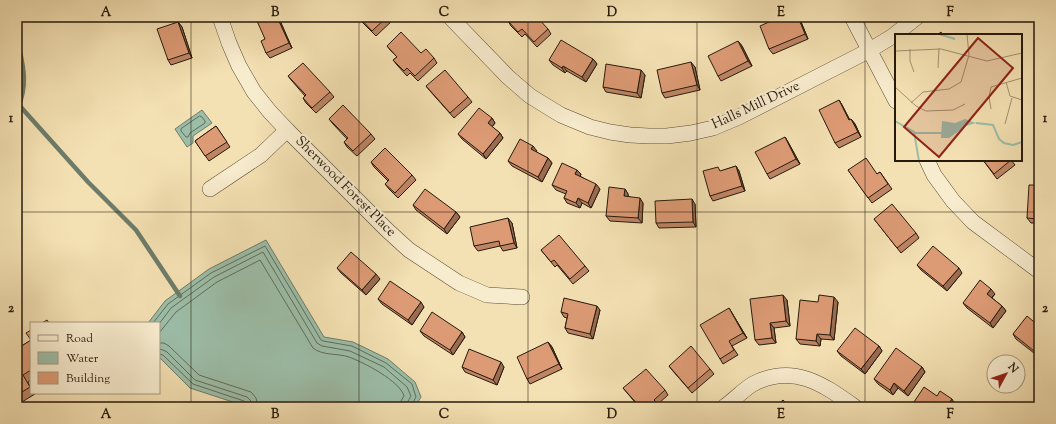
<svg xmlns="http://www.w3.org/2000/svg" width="1056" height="424" viewBox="0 0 1056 424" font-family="'Sorts Mill Goudy',serif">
	<rect width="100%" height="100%" fill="#f4e1b3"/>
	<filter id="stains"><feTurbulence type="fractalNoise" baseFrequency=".005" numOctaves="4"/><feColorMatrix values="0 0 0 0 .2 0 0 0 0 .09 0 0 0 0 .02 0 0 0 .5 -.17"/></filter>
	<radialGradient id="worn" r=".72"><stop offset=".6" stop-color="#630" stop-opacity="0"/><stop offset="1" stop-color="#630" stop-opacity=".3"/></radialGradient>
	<g fill="#9cbea9" stroke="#6d7c6a">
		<polygon points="202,110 212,123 193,136 193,143 187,147 175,129"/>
		<polygon points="266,240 324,337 353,342 388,359 415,382 421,397 415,407 248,407 190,388 159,357 159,323 148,323 165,301 209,269"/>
	</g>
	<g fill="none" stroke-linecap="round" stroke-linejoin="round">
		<g stroke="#616c5a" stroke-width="1">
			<polygon points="200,116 202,117 205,121 205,123 190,133 188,137 186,137 181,131 181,129"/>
			<polyline points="153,323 168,304 211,273 265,246 321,340 323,341 352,346 386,363 412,384 416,397 412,404 412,407"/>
			<polyline points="159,324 171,308 214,277 263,252 317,343 322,346 350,351 384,367 407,387 411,396 407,403 407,407"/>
			<path d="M 159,333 L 176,312 L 217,282 L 260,260 L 313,348 C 323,356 337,353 349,357 C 363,362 400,381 404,396 L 401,401 L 401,407"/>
			<polyline points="159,343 164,343 169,346 199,375 251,392 256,398 258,407"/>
			<polyline points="159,349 163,350 167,352 195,380 247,397 251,401 252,407"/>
			<polyline points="159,354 163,355 193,384 244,401 246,404 247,407"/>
		</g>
		<g stroke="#6d7c6a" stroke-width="4.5">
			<path d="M 17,38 C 23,65 29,84 17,110"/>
			<polyline points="19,105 88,182 136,230 180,296"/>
		</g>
		<g stroke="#5a4c36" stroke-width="16">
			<g id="minor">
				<polyline points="220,17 229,43 239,66 254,92 270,112 287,130 387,230 409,250 459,283 487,295 522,297"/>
				<polyline points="450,17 508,77 530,96 561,115 590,127 610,132 630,135 649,136 667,136 691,133 713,128 739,117 870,50 893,36 917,17"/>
				<polyline points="852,17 896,101"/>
				<polyline points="927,160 934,175 953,201 973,222 1039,271"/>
				<polyline points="210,189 261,155 287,130"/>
				<path d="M 724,407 C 734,400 743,390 753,384 C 793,363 823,384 855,407"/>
			</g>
		</g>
		<use href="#minor" stroke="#f8ecce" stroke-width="15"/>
	</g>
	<g fill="#be8565" stroke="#261a0c">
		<polygon points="267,17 278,17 292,48 270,58 266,53 265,39"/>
		<polygon points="357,17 393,17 394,19 376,36"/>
		<polygon points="799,17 808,39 773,54 769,49"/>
		<polygon points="508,21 548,29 551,34 537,47 525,34 522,37 511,26"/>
		<polygon points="178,22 182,27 192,58 171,65 168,60"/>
		<polygon points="738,41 742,46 752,66 721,81 718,76"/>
		<polygon points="387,46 421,53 434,58 437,63 418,81 410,73 407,76 397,65 393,60 397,57 391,51"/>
		<polygon points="593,59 597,64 586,82 567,71 565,73 553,65 549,60"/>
		<polygon points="695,67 700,90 665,98 662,93"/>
		<polygon points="645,75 641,98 606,92 603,87"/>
		<polygon points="288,76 330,92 334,97 316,113 306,103 303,98 305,96 292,81"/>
		<polygon points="426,86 468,97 472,102 454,118 430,91"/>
		<polygon points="839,100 842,105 850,120 851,119 855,124 861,137 839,148 835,143"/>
		<polygon points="492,118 495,123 492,127 500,133 503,138 486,159 462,139 458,134"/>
		<polygon points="329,119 371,134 375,139 357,156 347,147 344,142 347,139 333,124"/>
		<polygon points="216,126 230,147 209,161 195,141"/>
		<polygon points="785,137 788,142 800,164 770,179 767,174"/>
		<polygon points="537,151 536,152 548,158 552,163 542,182 512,166 508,161"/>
		<polygon points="983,160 1011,160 1015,165 997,179"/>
		<polygon points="371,162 412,175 416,180 398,198 389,189 385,184 388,181 374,167"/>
		<polygon points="736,166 739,171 745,191 713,201 710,196 721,171"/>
		<polygon points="848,170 877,174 880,172 892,189 872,203"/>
		<polygon points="581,174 580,176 600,189 591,208 582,203 580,208 567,203 564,198 566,194 556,190 552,185"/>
		<polygon points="1039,185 1039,223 1031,223 1027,218"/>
		<polygon points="625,189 628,194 628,196 643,203 642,223 610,221 606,216"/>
		<polygon points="695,204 696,227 659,228 656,223"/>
		<polygon points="413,205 456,212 460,217 447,234 416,210"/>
		<polygon points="874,219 916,233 919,238 901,253"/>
		<polygon points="512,223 517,248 503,251 500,246 478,251 474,246"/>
		<polygon points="541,250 585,266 589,271 573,284 557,265 555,267"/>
		<polygon points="917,265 962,273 947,291 921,270"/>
		<polygon points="337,268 380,279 366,295 341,273"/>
		<polygon points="995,294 992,298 1002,306 1006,311 993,328 967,308 963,303"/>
		<polygon points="378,299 424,307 412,325 382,304"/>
		<polygon points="787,300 790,326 774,328 776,343 759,345 755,340"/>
		<polygon points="818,302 838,302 834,340 821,339 820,346 800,344 796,339"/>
		<polygon points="729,308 747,338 732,346 738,355 723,364 720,359"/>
		<polygon points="600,310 593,339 568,333 565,328 567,318 564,317 561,312"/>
		<polygon points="1039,326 1039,357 1016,339 1013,334"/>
		<polygon points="420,331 462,332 465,337 453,355 424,336"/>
		<polygon points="31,340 31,380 28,382 31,388 31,393 34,393 35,394 17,405 17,349"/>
		<polygon points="548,342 552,347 562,369 530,384 527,379"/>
		<polygon points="879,346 882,351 865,374 841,356 837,351"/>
		<polygon points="669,366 710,369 714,374 692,393 672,370"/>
		<polygon points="462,367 504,367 497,385 465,372"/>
		<polygon points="922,367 925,372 908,396 898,388 893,395 878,384 874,379"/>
		<polygon points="623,388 665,390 668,395 658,404 660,407 639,407"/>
		<polygon points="937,396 955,404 954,407 917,407 914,402"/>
	</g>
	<g fill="#9b6c52" stroke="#261a0c">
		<polygon points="277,17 278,17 279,18 292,48 289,43"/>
		<polygon points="798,17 799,17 808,39 805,34"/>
		<polygon points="178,22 182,27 192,58 189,53"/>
		<polygon points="738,41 742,46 752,66 748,61"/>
		<polygon points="593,59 597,64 586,82 582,77"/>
		<polygon points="691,62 695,67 700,90 697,85"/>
		<polygon points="563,66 567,71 565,73 562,68"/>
		<polygon points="641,70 645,75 641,98 637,93"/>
		<polygon points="839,100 842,105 852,125 849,120"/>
		<polygon points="492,118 495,123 491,128 488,123"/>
		<polygon points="851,119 855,124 861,137 858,132"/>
		<polygon points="500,133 503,138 486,159 483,154"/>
		<polygon points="785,137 788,142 800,164 796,159"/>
		<polygon points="533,146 537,151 535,154 531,149"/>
		<polygon points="548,158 552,163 542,182 538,177"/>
		<polygon points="736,166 739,171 745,191 742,186"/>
		<polygon points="577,170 581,174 579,179 575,174"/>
		<polygon points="596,184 600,189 591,208 588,203"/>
		<polygon points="625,189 628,194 628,201 624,196"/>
		<polygon points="578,198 582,203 580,208 576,203"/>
		<polygon points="640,198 643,203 642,223 638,218"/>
		<polygon points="692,199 695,204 696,227 693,222"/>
		<polygon points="456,212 460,217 447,234 444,229"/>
		<polygon points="508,218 512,223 517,248 514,243"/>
		<polygon points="959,268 962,273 947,291 943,286"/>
		<polygon points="376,274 380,279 366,295 362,290"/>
		<polygon points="991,289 995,294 990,299 987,294"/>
		<polygon points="783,295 787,300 790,326 786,321"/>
		<polygon points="834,297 838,302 834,340 830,335"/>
		<polygon points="421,302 424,307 412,325 408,320"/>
		<polygon points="597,306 600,310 593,339 590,334"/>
		<polygon points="1002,306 1006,311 993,328 990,323"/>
		<polygon points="729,308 747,338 743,333"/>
		<polygon points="770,323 774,328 776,343 772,338"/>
		<polygon points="462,332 465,337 453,355 450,350"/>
		<polygon points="817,334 821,339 820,346 816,341"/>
		<polygon points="548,342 552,347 562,369 559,364"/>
		<polygon points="879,346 882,351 865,374 861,369"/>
		<polygon points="501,362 504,367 497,385 493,380"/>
		<polygon points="922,367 925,372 908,396 904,391"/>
		<polygon points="894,383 898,388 893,395 890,390"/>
		<polygon points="952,399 955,404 953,407 949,403"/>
	</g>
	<g fill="#dd9b75" stroke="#261a0c">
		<polygon points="267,17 277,17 289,43 266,53 261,41 265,39 257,21"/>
		<polygon points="359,17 387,17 372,31"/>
		<polygon points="512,17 537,17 548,29 534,42 522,29 518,32 508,21"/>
		<polygon points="780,17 798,17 805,34 769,49 760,26"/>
		<polygon points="178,22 189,53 168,60 157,29"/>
		<polygon points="401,32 421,53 426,49 434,58 415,76 407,68 404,71 393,60 397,57 387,46"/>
		<polygon points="941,32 943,35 937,35"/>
		<polygon points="561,40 593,59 582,77 563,66 562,68 549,60"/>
		<polygon points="738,41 748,61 718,76 708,56"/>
		<polygon points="691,62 697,85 662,93 657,70"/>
		<polygon points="303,63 330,92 312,108 303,98 306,95 288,76"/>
		<polygon points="606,64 641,70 637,93 603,87"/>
		<polygon points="445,70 468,97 450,113 426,86"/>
		<polygon points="839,100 849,120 851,119 858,132 835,143 819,110"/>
		<polygon points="343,105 371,134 353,151 344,142 348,138 329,119"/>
		<polygon points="479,108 492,118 488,123 500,133 483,154 458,134"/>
		<polygon points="216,126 227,142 205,156 195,141"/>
		<polygon points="785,137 796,159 767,174 755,152"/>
		<polygon points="520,139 533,146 531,149 548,158 538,177 508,161"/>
		<polygon points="385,148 412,175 395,193 385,184 389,180 371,162"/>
		<polygon points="866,158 877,174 880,172 888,184 868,198 848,170"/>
		<polygon points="983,160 1011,160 994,174"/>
		<polygon points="562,163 577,170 575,174 596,184 588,203 578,198 576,203 564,198 567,191 552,185"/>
		<polygon points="736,166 742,186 710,196 703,171 718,167 720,171"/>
		<polygon points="1029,185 1039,185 1039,219 1027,218"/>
		<polygon points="609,187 625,189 624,196 640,198 638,218 606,216"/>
		<polygon points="425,189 456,212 444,229 413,205"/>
		<polygon points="692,199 693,222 656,223 655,201"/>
		<polygon points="892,204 916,233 897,248 874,219"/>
		<polygon points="508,218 514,243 500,246 499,241 474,246 470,227"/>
		<polygon points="559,235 585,266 570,279 554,260 551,262 541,250"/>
		<polygon points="933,246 959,268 943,286 917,265"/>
		<polygon points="351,252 376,274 362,290 337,268"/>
		<polygon points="980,280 991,289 987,294 1002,306 990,323 963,303"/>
		<polygon points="390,281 421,302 408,320 378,299"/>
		<polygon points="783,295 786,321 770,323 772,338 755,340 750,299"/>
		<polygon points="819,295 834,297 830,335 817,334 816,341 796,339 800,300 818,302"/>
		<polygon points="564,298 597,306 590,334 565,328 568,314 561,312"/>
		<polygon points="729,308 743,333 729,341 734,350 720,359 700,325"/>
		<polygon points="432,312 462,332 450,350 420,331"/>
		<polygon points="1027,316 1039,326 1039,355 1013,334"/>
		<polygon points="47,320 49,323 42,323"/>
		<polygon points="855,328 879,346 861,369 837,351"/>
		<polygon points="31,330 31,340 26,333"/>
		<polygon points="31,340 31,370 23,375 30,387 17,395 17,349"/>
		<polygon points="548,342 559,364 527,379 517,357"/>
		<polygon points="691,346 710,369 688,388 669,366"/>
		<polygon points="896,348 922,367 904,391 894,383 890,390 874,379"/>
		<polygon points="469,349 501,362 493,380 462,367"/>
		<polygon points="646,369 665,390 654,400 660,406 659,407 640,407 623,388"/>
		<polygon points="924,387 937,396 940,391 952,399 949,403 954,407 921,407 914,402"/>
		<polygon points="783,400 789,407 775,407"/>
		<polygon points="977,404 982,407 975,407"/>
	</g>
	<path fill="none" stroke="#261a0c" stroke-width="1" stroke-opacity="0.55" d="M 191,17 L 191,407M 359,17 L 359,407M 528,17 L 528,407M 697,17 L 697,407M 865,17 L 865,407M 17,212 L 1039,212"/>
	<g text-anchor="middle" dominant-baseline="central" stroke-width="4" stroke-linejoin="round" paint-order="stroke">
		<g font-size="14" fill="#261a0c" stroke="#f8ecce">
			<text transform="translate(756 106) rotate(-25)">Halls Mill Drive</text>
			<text transform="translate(345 187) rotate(45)">Sherwood Forest Place</text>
		</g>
	</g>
	<g transform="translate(895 34)">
		<rect width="127" height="127" fill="#f4e1b3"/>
		<path d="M 70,85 L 81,89 L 71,92 L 54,104 L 46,104 L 47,87 L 60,89 Z" fill="#9cbea9"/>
		<path fill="none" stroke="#9cbea9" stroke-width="2" d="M 44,0 L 60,5M 0,87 L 19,98 L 24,127M 81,89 L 98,91 L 104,105 L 109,109 L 118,111 L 127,108M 19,99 L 47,99"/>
		<path fill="none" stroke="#a29170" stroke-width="1" d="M 15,15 L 15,27 L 19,38M 0,17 L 46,15 L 92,27 L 127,19M 43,34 L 44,14M 111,48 L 115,62 L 127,66 L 127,73M 0,53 L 21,72 L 31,77 L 58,76 L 70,70M 16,69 L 28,58 L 54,55 L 66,48 L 74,21 L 72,0M 96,75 L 94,63 L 96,53 L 127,44M 110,90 L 117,64"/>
		<path fill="#8f2418" fill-opacity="0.15" stroke="#8f2418" stroke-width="2" d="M 83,4 L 118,34 L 44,123 L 9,93 Z"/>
		<rect width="127" height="127" fill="none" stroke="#261a0c" stroke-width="2"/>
	</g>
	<rect width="1056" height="424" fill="none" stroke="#f4e1b3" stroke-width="44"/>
	<rect x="30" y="322" width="130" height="72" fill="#f8ecce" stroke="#a49880"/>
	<rect x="38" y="335" width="20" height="6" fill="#f8ecce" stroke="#a49880"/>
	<text x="66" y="342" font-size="12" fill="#261a0c">Road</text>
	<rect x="38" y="352" width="20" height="12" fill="#9cbea9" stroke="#a49880"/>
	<text x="66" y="362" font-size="12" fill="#261a0c">Water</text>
	<rect x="38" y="372" width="20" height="12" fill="#dd9b75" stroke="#a49880"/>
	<text x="66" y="382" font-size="12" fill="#261a0c">Building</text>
	<g transform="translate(1006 374) rotate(50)"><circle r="19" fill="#f8ecce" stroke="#a49880"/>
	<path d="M0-3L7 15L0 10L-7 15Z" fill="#8f2418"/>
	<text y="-6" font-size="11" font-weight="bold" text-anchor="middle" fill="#261a0c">N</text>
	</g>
	<rect x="22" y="22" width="1012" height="380" fill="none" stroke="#261a0c" stroke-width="1.5"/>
	<g font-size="13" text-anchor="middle" font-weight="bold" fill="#261a0c">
		<text x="106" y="16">A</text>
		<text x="275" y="16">B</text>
		<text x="444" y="16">C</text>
		<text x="612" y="16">D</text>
		<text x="781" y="16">E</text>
		<text x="950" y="16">F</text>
		<text x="11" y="122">1</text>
		<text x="1045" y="122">1</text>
		<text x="11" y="312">2</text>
		<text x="1045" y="312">2</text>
		<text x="106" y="418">A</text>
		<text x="275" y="418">B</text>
		<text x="444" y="418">C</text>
		<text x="612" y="418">D</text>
		<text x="781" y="418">E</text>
		<text x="950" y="418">F</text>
	</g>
	<rect width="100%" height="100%" filter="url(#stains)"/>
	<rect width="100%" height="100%" fill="url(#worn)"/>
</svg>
